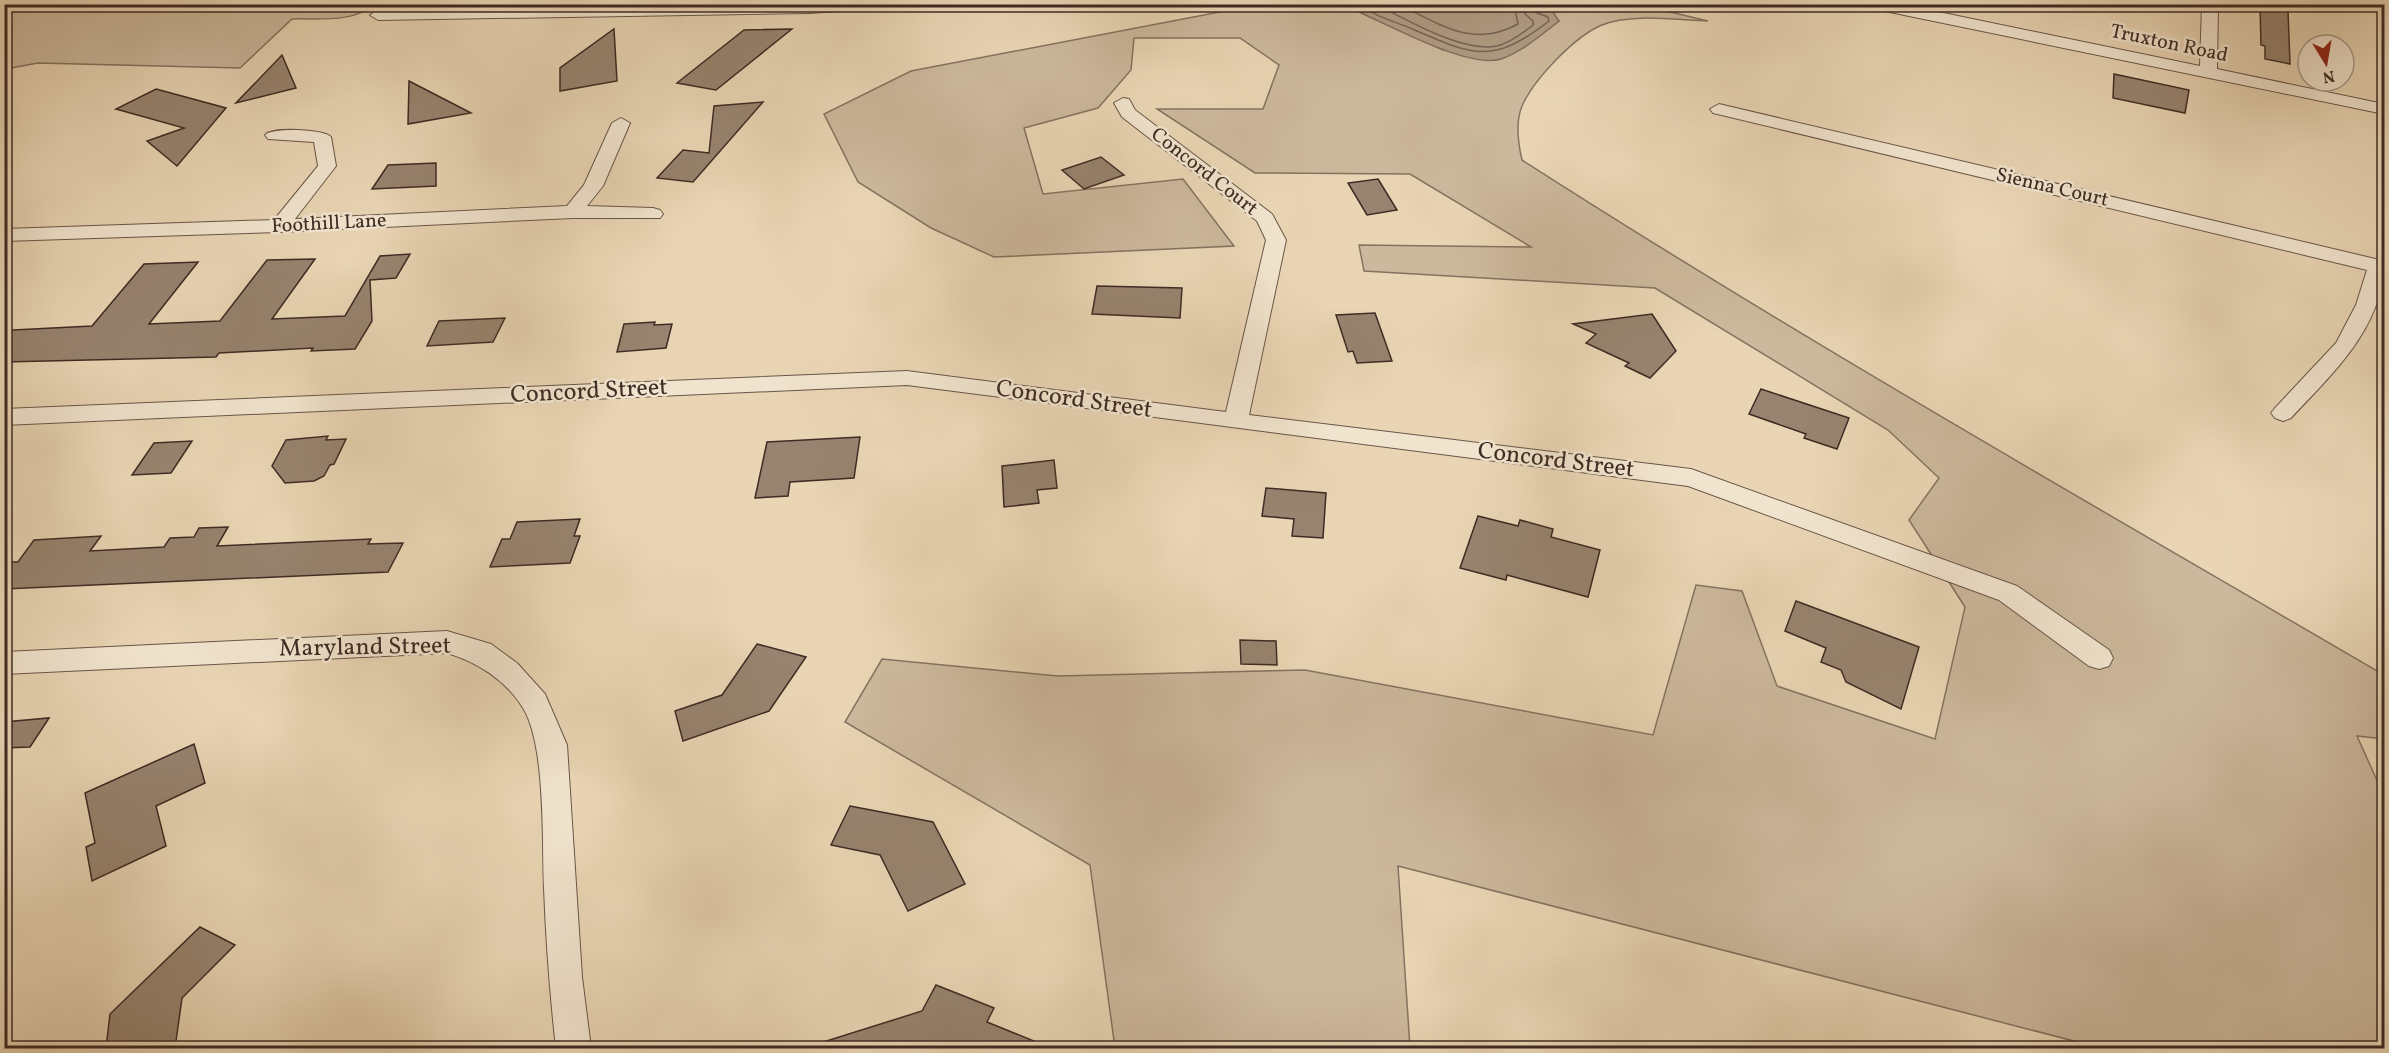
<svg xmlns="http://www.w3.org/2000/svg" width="2389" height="1053" viewBox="0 0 2389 1053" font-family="Vollkorn,serif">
	<rect width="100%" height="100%" fill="#e9d5b4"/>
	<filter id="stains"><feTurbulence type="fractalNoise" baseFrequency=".00333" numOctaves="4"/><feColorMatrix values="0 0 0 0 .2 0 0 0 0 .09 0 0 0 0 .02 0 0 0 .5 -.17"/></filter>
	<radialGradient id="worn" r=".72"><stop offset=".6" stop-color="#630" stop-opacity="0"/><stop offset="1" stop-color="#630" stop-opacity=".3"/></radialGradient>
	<g fill="#ccb89c" stroke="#857260" stroke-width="1.5">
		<path d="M 5,4 L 373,4 L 373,5 C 354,23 318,18 292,19 L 240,68 L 38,63 L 5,69 Z"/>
		<path d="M 1256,5 L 1353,5 L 1359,12 L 1443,50 L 1523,48 L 1559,21 L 1542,9 L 1524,5 L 1641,5 L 1708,21 C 1677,20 1630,13 1602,25 C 1575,36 1534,79 1522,106 C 1515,123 1518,143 1522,160 C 1804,341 2095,506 2384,675 L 2384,739 L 2357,736 L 2384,796 L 2384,1048 L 2101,1048 L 1398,866 L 1410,1048 L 1115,1048 L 1090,865 L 845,722 L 882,659 L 1058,676 L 1305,670 L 1653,735 L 1696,585 L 1742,591 L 1777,686 L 1935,739 L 1965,607 L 1909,520 L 1939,478 L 1888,430 L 1655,288 L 1364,271 L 1359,245 L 1531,247 L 1410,174 L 1255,173 L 1157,109 L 1263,109 L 1279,65 L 1240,38 L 1134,38 L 1131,70 L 1098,108 L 1024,128 L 1043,194 L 1183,179 L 1234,246 L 994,257 L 931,228 L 858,182 L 824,114 L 911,71 Z"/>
	</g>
	<path fill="#af9b83" stroke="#826e5d" stroke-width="1.5" d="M 1353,5 L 1524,4 L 1553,12 L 1559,21 C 1541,35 1523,51 1501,59 C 1469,69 1391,26 1359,12 Z"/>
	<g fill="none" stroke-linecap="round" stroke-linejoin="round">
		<g stroke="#766354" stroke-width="1.5">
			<path d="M 1361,4 C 1374,17 1394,21 1410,28 C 1473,55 1491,66 1549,21 L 1548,17 L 1532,11 L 1530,4"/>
			<path d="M 1375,4 C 1406,19 1462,53 1497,46 C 1510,43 1523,33 1533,25 L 1533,21 L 1525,14 L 1523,4"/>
			<path d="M 1398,4 C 1440,24 1473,49 1518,24 L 1514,4"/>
		</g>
	</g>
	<g fill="#97836f" stroke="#3e2b24" stroke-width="1.5">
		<polygon points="2260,6 2288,11 2290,64 2265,59 2265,46 2261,45"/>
		<polygon points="614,29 617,81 560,91 560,68"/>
		<polygon points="792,29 716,90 677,83 744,30"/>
		<polygon points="282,55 296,88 236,103"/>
		<polygon points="2114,74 2189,90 2185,113 2113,98"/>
		<polygon points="409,81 471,113 408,124"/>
		<polygon points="156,89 226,108 177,166 147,141 184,128 116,109"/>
		<polygon points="763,102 693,182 657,178 683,150 709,153 714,106"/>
		<polygon points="1101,157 1124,175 1084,189 1062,170"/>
		<polygon points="436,163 436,186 372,189 388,165"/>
		<polygon points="1378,179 1397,210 1367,215 1348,183"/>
		<polygon points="410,254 396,278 370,280 372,321 355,349 311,351 313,348 219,353 216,357 4,362 4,339 13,330 92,326 144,264 198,262 149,324 220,321 267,260 315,259 272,319 345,316 380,256"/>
		<polygon points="1097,286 1182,288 1180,318 1092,314"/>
		<polygon points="1375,313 1392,361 1357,363 1353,351 1348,352 1336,315"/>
		<polygon points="1652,314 1676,351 1650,378 1625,366 1629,363 1586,343 1596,334 1573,324"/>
		<polygon points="505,318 493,342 427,346 439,321"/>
		<polygon points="655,322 654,325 672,324 666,348 617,352 624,324"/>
		<polygon points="1761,389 1849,418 1837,449 1804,438 1806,434 1749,414"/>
		<polygon points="328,436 326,440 346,439 334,464 330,465 324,476 314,481 285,483 272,466 286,440"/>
		<polygon points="860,437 854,478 790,482 788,496 755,498 767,442"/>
		<polygon points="192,441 171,473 132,475 154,443"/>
		<polygon points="1054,460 1057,488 1037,490 1039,503 1004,507 1002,466"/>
		<polygon points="1266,488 1326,493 1323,538 1292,536 1294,519 1262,516"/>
		<polygon points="1478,516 1518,526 1520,520 1553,529 1551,537 1600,550 1588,597 1507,575 1506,580 1460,568"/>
		<polygon points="580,519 574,536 580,536 570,563 490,567 502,539 510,539 517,522"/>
		<polygon points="228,527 217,546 371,539 368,544 403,543 388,572 4,589 4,562 18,562 34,540 101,536 90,551 164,547 170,538 194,537 199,528"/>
		<polygon points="1796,601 1919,647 1901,709 1846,682 1841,670 1821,662 1826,648 1785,631"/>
		<polygon points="1240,640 1276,641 1277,665 1241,664"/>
		<polygon points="757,644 806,657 769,711 683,741 675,711 722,695"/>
		<polygon points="49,718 30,747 4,748 4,722"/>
		<polygon points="194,744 205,783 156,806 166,846 92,881 86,847 95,843 85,793"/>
		<polygon points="850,806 933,822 965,884 908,911 880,855 831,845"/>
		<polygon points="200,927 235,945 182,998 175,1048 106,1048 110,1014"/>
		<polygon points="936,985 994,1008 987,1022 1051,1048 821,1048 820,1043 922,1011"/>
	</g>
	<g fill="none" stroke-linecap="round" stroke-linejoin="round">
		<g stroke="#695648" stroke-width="2">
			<g id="minor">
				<polygon points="733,4 879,4 872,9 809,13 378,20 370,15 378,10"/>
				<polygon points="1868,4 1900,4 2200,66 2202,4 2218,4 2217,69 2384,104 2384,114 1875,9"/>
				<polygon points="1123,98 1129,99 1135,110 1272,214 1286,240 1249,415 1691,469 2017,586 2109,650 2113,658 2109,666 2099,669 2089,666 1999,600 1688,486 907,385 4,425 4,409 907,371 1226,412 1266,240 1257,221 1122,117 1114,103"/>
				<path d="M 1719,104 L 2384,261 C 2384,327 2333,373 2291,418 L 2283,421 L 2275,418 L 2271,413 L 2275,408 L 2336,343 L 2356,305 L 2367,270 L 1713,113 L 1710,109 Z"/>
				<path d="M 621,118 L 630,123 L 603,186 L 587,206 L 653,208 L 660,210 L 663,214 L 660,218 L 573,218 L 280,232 L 4,241 L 4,229 L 274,220 L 318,166 L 314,142 L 268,139 L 265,135 C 271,127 325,129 331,137 L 336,166 L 295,219 L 567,206 L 584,185 L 612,123 Z"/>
				<path d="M 447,631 L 491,644 L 517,663 L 545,694 L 567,745 L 582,977 L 591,1048 L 556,1048 C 550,995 546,942 544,888 C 542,842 546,745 523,708 C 506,680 477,662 447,653 L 4,674 L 4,652 Z"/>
			</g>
		</g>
		<use href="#minor" fill="#f1e4ce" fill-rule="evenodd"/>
	</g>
	<g text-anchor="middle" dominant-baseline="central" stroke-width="5" stroke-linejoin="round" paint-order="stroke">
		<g font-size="20" fill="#3e2b24" stroke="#f1e4ce">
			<text transform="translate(2169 44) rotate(12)">Truxton Road</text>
			<text transform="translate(1204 172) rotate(38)">Concord Court</text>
			<text transform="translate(2052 188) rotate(13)">Sienna Court</text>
			<text transform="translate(329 224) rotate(-3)">Foothill Lane</text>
		</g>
		<g font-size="24" fill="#3e2b24" stroke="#f1e4ce">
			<text transform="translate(589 392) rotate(-3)">Concord Street</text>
			<text transform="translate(1074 400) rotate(8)">Concord Street</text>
			<text transform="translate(1556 461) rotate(7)">Concord Street</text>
			<text transform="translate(365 648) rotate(-1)">Maryland Street</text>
		</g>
	</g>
	<rect width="2389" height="1053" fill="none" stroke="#e9d5b4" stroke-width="24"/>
	<rect x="6" y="6" width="2377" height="1041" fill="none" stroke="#3e2b24" stroke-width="3"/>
	<rect x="12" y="12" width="2365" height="1029" fill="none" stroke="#3e2b24" stroke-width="1.5"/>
	<g transform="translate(2326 63) rotate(169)"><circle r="28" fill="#f1e4ce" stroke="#a99a8a" stroke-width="1.5"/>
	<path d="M0-4.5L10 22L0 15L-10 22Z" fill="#8f2418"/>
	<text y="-9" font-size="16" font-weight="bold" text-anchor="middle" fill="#3e2b24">N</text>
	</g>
	<rect width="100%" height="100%" filter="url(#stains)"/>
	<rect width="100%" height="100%" fill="url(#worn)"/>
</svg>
